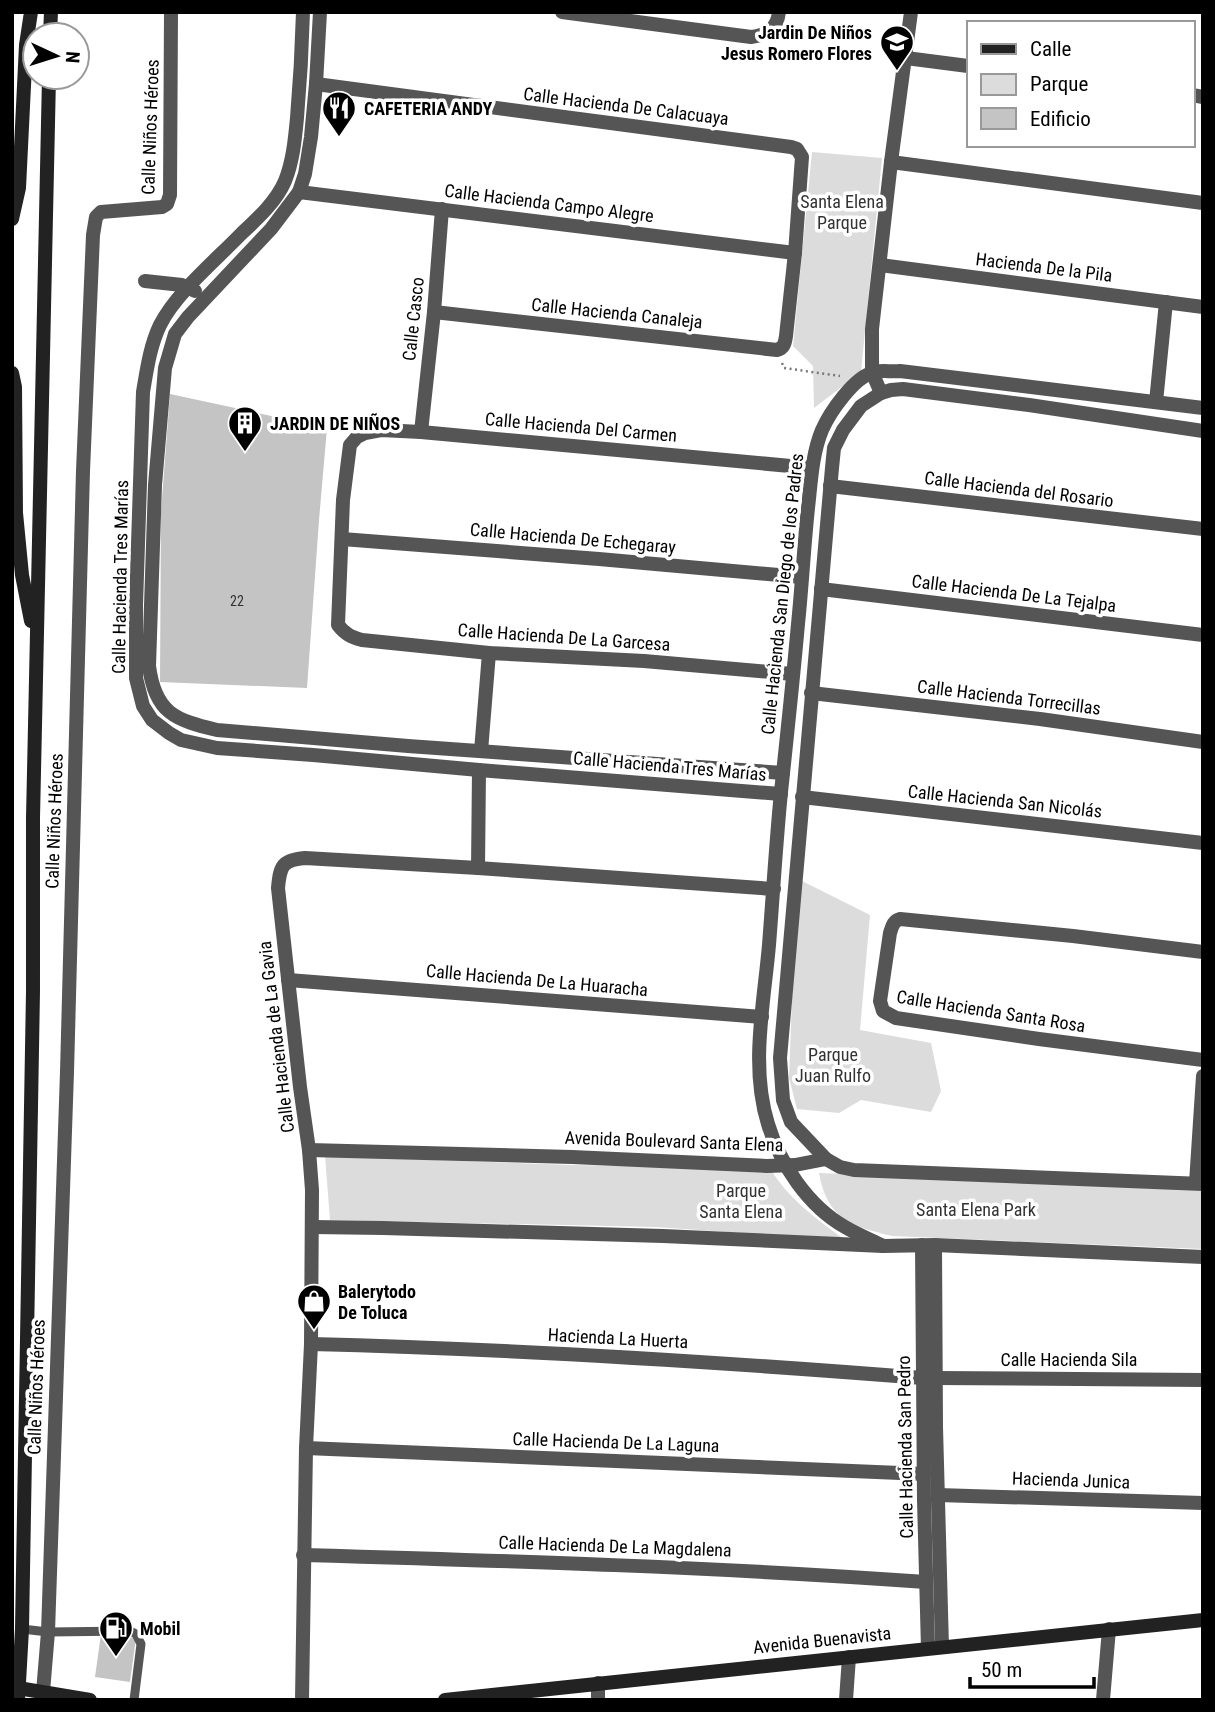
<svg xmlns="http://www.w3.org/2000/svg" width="1215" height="1712" viewBox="0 0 1215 1712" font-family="'Roboto Condensed',sans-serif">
	<rect width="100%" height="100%" fill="#fff"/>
	<g fill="#dcdcdc">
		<polygon points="812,152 882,158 861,372 814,408 813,366 793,346"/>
		<polygon points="800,880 870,915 860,1030 931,1043 941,1091 931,1112 861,1100 839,1113 797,1109 789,1078 792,998"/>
		<path d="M 325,1156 L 572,1165 L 770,1168 C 788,1199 817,1219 845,1240 L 655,1227 L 330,1220 Z"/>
		<path d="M 819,1173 L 1203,1188 L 1203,1249 L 892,1236 C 851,1226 827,1219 819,1173 Z"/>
	</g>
	<g fill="#c4c4c4">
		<polygon points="170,394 327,428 319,520 307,688 160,682 161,512"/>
		<polygon points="101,1634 136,1638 130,1682 95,1677"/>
	</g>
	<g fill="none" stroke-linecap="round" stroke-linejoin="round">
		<g stroke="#777" stroke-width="2.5" stroke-dasharray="2 3.5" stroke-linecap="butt">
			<polyline points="782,363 784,368 840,376"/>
			<polyline points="49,868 55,888"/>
		</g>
		<polyline stroke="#555" stroke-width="9" points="22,1629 48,1632 130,1631 136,1634 141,1644 134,1700"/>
		<g stroke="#555" stroke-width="14">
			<path d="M 303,12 C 302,48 300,83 297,118 C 295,139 293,161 285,181 C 276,202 257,219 241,234 C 216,260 176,293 160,325 C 150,346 147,369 143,392 L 136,605 L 136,678 L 143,706 L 152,720 L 169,733 L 181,740 L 217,748 L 313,755 L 479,770 L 781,794"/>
			<path d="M 320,12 L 316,84 L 311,137 L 305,174 L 299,192 L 271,229 L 188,317 L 175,334 L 165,368 L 155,485 L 149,666 C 155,713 175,720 217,730 L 408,746 L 783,773"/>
			<path d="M 562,12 L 751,37 C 767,35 777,29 779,12"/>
			<polyline points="906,58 968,66"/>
			<path d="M 316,84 L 791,147 L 797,149 L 802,157 L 795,253 L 786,336 C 785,343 784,348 777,350 L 434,312"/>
			<polyline points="1192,95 1203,97"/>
			<polyline points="891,162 1203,203"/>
			<polyline points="299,192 795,253"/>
			<polyline points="880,265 1203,307"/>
			<polyline points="145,281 182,285 195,291"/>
			<polyline points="881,393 872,372 872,329 891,162 911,12"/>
			<polyline points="1156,402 1166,302"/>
			<polyline points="1203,431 1029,405 903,389 891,390 881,393 861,406 843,430 834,448 832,468 780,1058 783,1100 791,1122 826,1159 840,1167 854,1170 1203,1184"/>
			<polyline points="421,432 434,312 442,209"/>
			<polyline points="830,486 1203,529"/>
			<polyline points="342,539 599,559 801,577"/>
			<polyline points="821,589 1203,635"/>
			<path d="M 793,674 L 644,661 L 489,653 L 362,640 C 351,637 345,634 338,625 L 343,500 L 350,445 L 357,437 L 365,433 L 381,430 L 421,432 L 812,468"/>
			<polyline points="811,693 1040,719 1203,742"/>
			<polyline points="481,751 489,653"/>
			<polyline points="802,797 1203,843"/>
			<polyline points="478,868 479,770"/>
			<path d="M 1203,952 L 1073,936 L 900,919 C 893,921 892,927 890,933 L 880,1001 L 883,1011 L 896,1018 L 1039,1039 L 1203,1060"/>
			<polyline points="288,980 762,1017"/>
			<polyline points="309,1150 572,1157 767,1166 795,1165 826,1159"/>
			<polyline points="1196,1183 1203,1076"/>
			<polyline points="313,1227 383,1228 663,1236 883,1246 935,1245 1203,1257"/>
			<polyline points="922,1245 924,1500 928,1648"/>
			<polyline points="935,1245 936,1427 942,1647"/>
			<path d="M 883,1246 C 871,1240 857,1234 845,1227 C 808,1206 780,1164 768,1124 C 750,1067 764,1003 769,945 C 773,894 776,843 781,792 C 787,736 793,680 798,624 C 802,585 804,546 808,508 C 811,482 812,454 822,430 C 830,412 854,377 874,372 C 882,370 892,372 900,371 L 1203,408"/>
			<path d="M 311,1344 C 516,1349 720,1362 923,1378"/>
			<polyline points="935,1378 1203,1380"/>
			<polyline points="306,1448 924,1474"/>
			<polyline points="938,1495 1203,1503"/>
			<path d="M 303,1555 C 511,1561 718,1567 926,1582"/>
			<polyline points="43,1692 48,1632 67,1072 83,471 93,235 96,217 101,212 162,207 167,204 170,195 171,12"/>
			<path d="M 302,1700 L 306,1448 L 311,1344 L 312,1190 L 309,1150 L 300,1087 L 278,888 C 280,866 282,860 305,858 L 478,868 L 774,889"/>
			<polyline points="598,1700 598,1683"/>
			<polyline points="846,1700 849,1657"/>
			<polyline points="1103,1700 1109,1629"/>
		</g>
		<g stroke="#222" stroke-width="14">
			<polyline points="50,35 51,12"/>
			<polyline points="12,219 19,188 26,45 31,12"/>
			<polyline points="12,373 15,387 16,513 22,575 31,621"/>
			<polyline points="12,1687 90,1700"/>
			<polyline points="18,1700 22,1629 33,991 33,818 49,77"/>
			<polyline points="445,1700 1203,1620"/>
		</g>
	</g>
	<defs>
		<g id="school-pin" transform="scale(1.75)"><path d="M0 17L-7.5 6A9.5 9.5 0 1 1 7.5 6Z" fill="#000" stroke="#fff"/><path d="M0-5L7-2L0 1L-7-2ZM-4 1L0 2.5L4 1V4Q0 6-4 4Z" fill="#fff"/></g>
		<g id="restaurant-pin" transform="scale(1.75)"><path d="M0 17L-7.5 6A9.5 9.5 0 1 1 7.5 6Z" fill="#000" stroke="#fff"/><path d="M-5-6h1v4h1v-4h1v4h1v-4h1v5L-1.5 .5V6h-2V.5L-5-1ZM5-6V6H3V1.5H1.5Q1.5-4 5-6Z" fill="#fff"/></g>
		<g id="building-pin" transform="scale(1.75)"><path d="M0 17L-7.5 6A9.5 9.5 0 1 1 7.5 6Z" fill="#000" stroke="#fff"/><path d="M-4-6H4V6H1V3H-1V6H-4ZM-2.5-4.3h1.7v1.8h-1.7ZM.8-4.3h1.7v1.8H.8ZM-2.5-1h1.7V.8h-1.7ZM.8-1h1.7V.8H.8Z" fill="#fff"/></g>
		<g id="shop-pin" transform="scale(1.75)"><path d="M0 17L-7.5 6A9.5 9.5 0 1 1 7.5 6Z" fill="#000" stroke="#fff"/><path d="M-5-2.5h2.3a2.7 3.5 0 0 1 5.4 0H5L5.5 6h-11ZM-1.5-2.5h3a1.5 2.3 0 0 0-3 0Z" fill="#fff"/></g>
		<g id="fuel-pin" transform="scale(1.75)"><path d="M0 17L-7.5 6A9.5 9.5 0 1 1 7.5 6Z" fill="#000" stroke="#fff"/><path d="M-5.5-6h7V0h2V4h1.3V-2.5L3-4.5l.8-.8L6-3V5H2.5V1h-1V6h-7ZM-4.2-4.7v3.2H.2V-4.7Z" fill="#fff"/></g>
	</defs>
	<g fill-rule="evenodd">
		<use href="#school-pin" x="897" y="42"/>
		<use href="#restaurant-pin" x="339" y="108"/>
		<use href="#building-pin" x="245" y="423"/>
		<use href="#shop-pin" x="314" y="1301"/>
		<use href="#fuel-pin" x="116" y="1628"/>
	</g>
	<g text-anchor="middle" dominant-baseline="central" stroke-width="7" stroke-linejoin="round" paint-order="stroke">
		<g font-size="14" fill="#313131">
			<text x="237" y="601">22</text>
		</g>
		<g font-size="18" font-weight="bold" fill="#000" stroke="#fff" text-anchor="start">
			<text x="872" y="32" text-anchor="end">Jardin De Niños<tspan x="872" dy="21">Jesus Romero Flores</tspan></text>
			<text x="364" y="108">CAFETERIA ANDY</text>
			<text x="270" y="423">JARDIN DE NIÑOS</text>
			<text x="338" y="1291">Balerytodo<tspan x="338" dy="21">De Toluca</tspan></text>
			<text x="140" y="1628">Mobil</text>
		</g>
		<g font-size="18" fill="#000" stroke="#fff">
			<text transform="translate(626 106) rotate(7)">Calle Hacienda De Calacuaya</text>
			<text transform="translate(150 127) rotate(-88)">Calle Niños Héroes</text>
			<text transform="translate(549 203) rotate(7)">Calle Hacienda Campo Alegre</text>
			<text transform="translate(1044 267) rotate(7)">Hacienda De la Pila</text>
			<text transform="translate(617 313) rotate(6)">Calle Hacienda Canaleja</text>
			<text transform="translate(413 319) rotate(-84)">Calle Casco</text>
			<text transform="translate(581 427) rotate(5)">Calle Hacienda Del Carmen</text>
			<text transform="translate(1019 489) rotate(7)">Calle Hacienda del Rosario</text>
			<text transform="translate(573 538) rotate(5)">Calle Hacienda De Echegaray</text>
			<text transform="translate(120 577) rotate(-89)">Calle Hacienda Tres Marías</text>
			<text transform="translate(1014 593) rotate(7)">Calle Hacienda De La Tejalpa</text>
			<text transform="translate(782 594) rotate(-84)">Calle Hacienda San Diego de los Padres</text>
			<text transform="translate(564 637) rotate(4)">Calle Hacienda De La Garcesa</text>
			<text transform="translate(1009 697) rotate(7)">Calle Hacienda Torrecillas</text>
			<text transform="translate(670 766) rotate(5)">Calle Hacienda Tres Marías</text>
			<text transform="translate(1005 801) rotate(6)">Calle Hacienda San Nicolás</text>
			<text transform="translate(54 821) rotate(-88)">Calle Niños Héroes</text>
			<text transform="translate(537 980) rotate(5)">Calle Hacienda De La Huaracha</text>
			<text transform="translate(991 1011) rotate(9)">Calle Hacienda Santa Rosa</text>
			<text transform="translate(276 1037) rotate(-97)">Calle Hacienda de La Gavia</text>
			<text transform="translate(674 1141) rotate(2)">Avenida Boulevard Santa Elena</text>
			<text transform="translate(618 1338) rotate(3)">Hacienda La Huerta</text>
			<text x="1069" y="1359">Calle Hacienda Sila</text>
			<text transform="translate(36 1387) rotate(-88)">Calle Niños Héroes</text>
			<text transform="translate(616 1442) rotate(2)">Calle Hacienda De La Laguna</text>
			<text transform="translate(905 1447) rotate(-91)">Calle Hacienda San Pedro</text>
			<text transform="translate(1071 1480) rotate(2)">Hacienda Junica</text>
			<text transform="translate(615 1546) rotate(2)">Calle Hacienda De La Magdalena</text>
			<text transform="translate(822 1640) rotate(-6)">Avenida Buenavista</text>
		</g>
		<g font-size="18" fill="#333" stroke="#fff">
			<text x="842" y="201">Santa Elena<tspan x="842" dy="21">Parque</tspan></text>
			<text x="833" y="1054">Parque<tspan x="833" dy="21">Juan Rulfo</tspan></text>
			<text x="741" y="1190">Parque<tspan x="741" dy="21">Santa Elena</tspan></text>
			<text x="976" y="1209">Santa Elena Park</text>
		</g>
	</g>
	<rect width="1215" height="1712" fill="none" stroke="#000000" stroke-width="28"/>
	<rect x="967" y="21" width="228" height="126" fill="#ffffff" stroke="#999999" stroke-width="2"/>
	<rect x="981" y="44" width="35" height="10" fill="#222222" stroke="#999999" stroke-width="2"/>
	<text x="1030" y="56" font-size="21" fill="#000000">Calle</text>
	<rect x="981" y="74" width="35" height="21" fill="#dcdcdc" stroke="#999999" stroke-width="2"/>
	<text x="1030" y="91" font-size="21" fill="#000000">Parque</text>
	<rect x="981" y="108" width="35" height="21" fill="#c4c4c4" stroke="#999999" stroke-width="2"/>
	<text x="1030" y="126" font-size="21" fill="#000000">Edificio</text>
	<g transform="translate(56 56) rotate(94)"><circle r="33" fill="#ffffff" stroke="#999999" stroke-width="2"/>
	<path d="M0-5L12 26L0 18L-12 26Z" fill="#000000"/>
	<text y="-10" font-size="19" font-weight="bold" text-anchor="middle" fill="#000000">N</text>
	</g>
	<path d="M970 1677v10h124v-10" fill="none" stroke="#000000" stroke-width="3.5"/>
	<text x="981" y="1677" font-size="21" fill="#000000" stroke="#ffffff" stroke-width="5" paint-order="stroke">50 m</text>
</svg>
